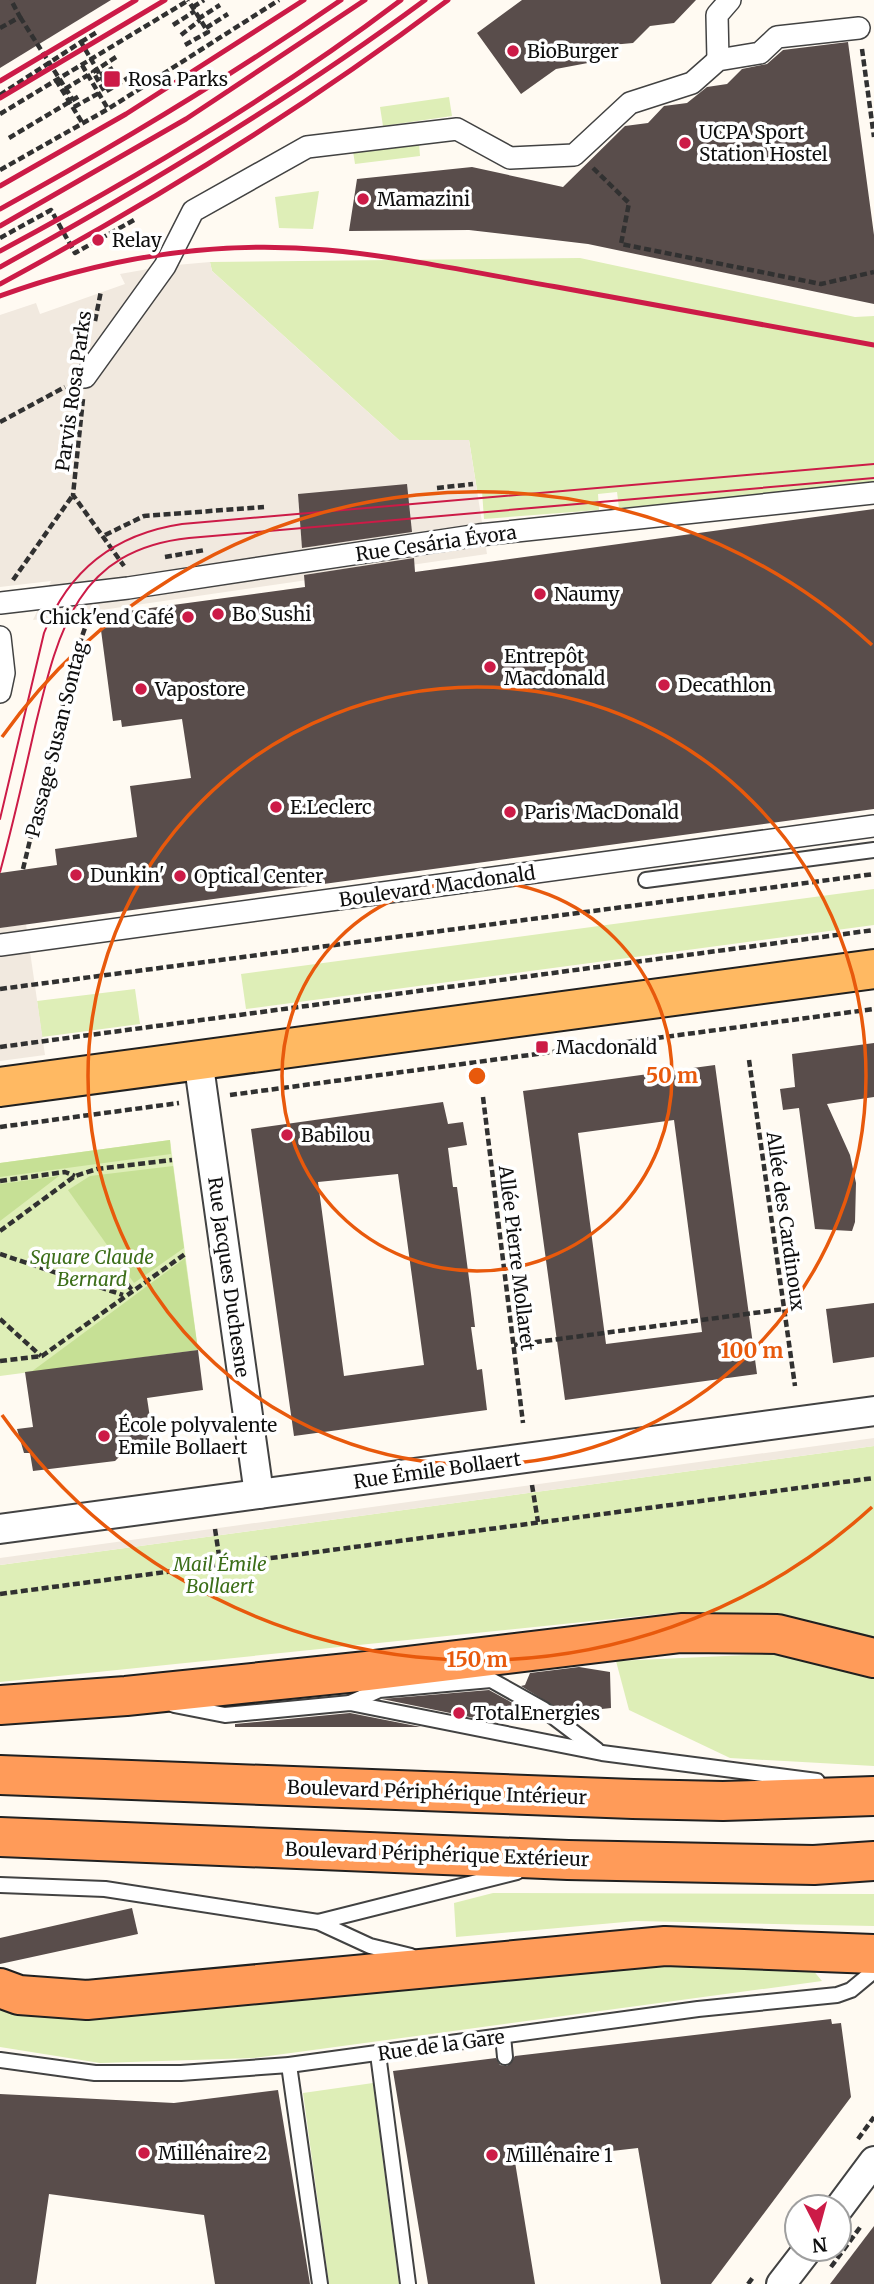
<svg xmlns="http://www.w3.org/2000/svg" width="874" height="2284" viewBox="0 0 874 2284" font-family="Merriweather,serif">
	<rect width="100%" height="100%" fill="#fffaf2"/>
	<g fill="#deeeb7">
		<polygon points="449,97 452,116 383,126 380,107"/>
		<polygon points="419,143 420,156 355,164 353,151"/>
		<polygon points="319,191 313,229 279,228 275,197"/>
		<polygon points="580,258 855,317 874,316 874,486 619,508 617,492 598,494 599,510 484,519 482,491 477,490 469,440 399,440 212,271 210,262"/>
		<polygon points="874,889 874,925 246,1009 241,974"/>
		<polygon points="135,989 140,1024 42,1037 37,1001"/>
		<polygon points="170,1140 198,1350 0,1376 0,1163"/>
		<path d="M 874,1446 L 874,1639 C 810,1622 747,1611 680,1612 L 0,1682 L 0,1565 Z"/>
		<polygon points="770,1654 874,1676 874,1766 730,1758 629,1710 616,1661"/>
		<polygon points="493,1893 874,1894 874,1926 636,1921 456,1937 454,1903"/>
		<path d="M 675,1965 L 812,1969 L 822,1981 L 254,2058 L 100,2063 L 0,2047 L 0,2007 C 33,2021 73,2018 109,2017 Z"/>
		<polygon points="373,2083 399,2284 329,2284 303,2093"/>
	</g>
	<g fill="#c6e095">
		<polygon points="170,1140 171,1154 0,1177 0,1163"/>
		<polygon points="173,1166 184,1248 134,1283 68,1190 90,1176"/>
		<polygon points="59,1176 0,1221 0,1184"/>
		<polygon points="185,1258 198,1350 31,1372"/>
	</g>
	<g fill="#f1e9df">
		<polygon points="210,262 212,271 399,440 469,440 487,554 33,620 51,581 0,587 0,315 36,303 40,314 125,284 120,274 165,266"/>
		<polygon points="26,924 45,1055 0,1061 0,928"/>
		<polygon points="874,1438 874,1446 0,1565 0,1558"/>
	</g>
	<g fill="#594d4b" fill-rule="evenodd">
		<polygon points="0,0 111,0 0,68"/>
		<polygon points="522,0 696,0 674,23 650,26 633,43 611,45 593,62 556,69 521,94 477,33"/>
		<polygon points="848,42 874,235 874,304 588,244 469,230 349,231 357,179 472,167 563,187 625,126 648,123 664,106 687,103 707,87 727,84 742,69 767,64 783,50"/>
		<polygon points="407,484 412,532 302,548 298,494"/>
		<polygon points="874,509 874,809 0,928 0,873 57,865 55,849 137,837 130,786 191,778 182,719 122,727 121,720 113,721 99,615 305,587 304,575 414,558 415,572"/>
		<polygon points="874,1043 874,1097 827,1104 850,1155 856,1183 855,1222 852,1231 815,1229 799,1108 783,1110 780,1089 795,1087 792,1054"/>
		<path d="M 715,1065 L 757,1374 L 565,1400 L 523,1091 ZM 674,1120 L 702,1332 L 606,1344 L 578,1133 Z"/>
		<path d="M 443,1102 L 448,1124 L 463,1122 L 467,1145 L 448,1148 L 453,1187 L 457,1187 L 471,1294 L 475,1327 L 471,1327 L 477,1370 L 482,1369 L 487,1410 L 294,1436 L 251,1129 ZM 398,1174 L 424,1365 L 344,1376 L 318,1182 Z"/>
		<polygon points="874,1303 874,1357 833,1363 826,1309"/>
		<polygon points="198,1350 203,1390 147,1398 155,1451 120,1456 115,1461 33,1471 30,1453 24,1453 17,1429 33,1427 25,1372"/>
		<polygon points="579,1667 610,1672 611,1708 565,1713 521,1686 525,1685 530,1673"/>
		<polygon points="489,1690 536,1716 489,1721 382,1699"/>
		<polygon points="350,1713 421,1727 235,1727 235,1724"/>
		<polygon points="132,1908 138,1934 0,1964 0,1938"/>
		<polygon points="831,2019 832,2024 841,2023 851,2097 711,2284 661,2284 638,2148 515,2162 535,2284 428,2284 393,2071 496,2058 500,2065 507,2066 515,2056"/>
		<polygon points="278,2090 310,2284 215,2284 204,2215 49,2194 36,2284 0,2284 0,2094 174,2103"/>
		<polygon points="874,2226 874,2284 830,2284"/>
	</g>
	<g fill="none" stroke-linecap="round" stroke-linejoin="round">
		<g stroke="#424242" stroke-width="18">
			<g id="service">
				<polyline points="646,880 874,850"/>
				<polyline points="350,1703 379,1690 491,1680 543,1709 597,1750"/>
				<polyline points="174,1705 225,1715 350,1703 602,1753 817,1781"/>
				<polyline points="0,1885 105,1889 318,1922 370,1946 411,1956"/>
				<polyline points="318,1922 517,1872"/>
				<polyline points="503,2036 505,2057"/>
				<polyline points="378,2054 408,2284"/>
				<polyline points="0,2060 95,2073 181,2073 289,2065 698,2009 837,1995 851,1990 874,1971"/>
				<polyline points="289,2065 320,2284"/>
			</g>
		</g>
		<g stroke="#424242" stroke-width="24">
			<g id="pedestrian">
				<polyline points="718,60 717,15 730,0"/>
				<polyline points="85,377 165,266 193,211 307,147 457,129 510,158 574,155 630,103 692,83 718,60 760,53 777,37 859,28"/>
				<polyline points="0,603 128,588 479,535 874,493"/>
				<polyline points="0,637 4,673 0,692"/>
				<polyline points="0,945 874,826"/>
			</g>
		</g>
		<g stroke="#424242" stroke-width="32">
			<g id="minor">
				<polyline points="198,1059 259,1494"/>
				<polyline points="0,1529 874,1411"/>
				<polyline points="839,2208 874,2161"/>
				<polyline points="781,2284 808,2249"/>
			</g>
		</g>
		<g stroke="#202020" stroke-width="42">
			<polyline id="primary" points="0,1087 874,969"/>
		</g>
		<g stroke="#202020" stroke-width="42">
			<g id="trunk">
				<polyline points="0,1705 126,1696 367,1671 681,1633 777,1634 874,1658"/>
				<polyline points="0,1775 633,1799 723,1801 874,1796"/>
				<polyline points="0,1837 568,1860 814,1865 874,1861"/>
				<polyline points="0,1988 19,1995 87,2000 665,1946 874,1954"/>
			</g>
		</g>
		<g stroke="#313131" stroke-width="4.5" stroke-dasharray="7 3.5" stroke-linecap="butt">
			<polyline points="193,7 204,0"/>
			<polyline points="20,17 73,100"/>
			<polyline points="198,19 220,5"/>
			<polyline points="173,25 195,11"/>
			<polyline points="0,28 20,17 11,0"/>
			<polyline points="206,28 228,14"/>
			<polyline points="181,35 200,20"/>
			<polyline points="81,42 97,32"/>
			<polyline points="185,45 208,32 188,0"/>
			<polyline points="862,49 874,137"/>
			<polyline points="116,57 93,72 105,92 128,78"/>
			<polyline points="82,65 108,109"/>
			<polyline points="100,75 113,68"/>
			<polyline points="56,80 83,124"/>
			<polyline points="65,89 88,75"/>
			<polyline points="0,95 81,42 103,80 115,73"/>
			<polyline points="74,107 101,92"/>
			<polyline points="0,114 189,0"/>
			<polyline points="9,138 81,95"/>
			<polyline points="593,168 629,203 621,244 821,284 874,272"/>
			<polyline points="0,170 108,109 279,0"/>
			<polyline points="0,238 51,210 75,253 134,220"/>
			<polyline points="95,321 101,291"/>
			<polyline points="83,399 73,495 124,566"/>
			<polyline points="0,422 65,387"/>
			<polyline points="437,488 473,484"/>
			<polyline points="105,535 144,516 264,507"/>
			<polyline points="165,557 205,550"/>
			<polyline points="13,580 73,495"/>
			<polyline points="23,869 73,663 89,616"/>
			<polyline points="0,989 874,874"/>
			<polyline points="0,1047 874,930"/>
			<polyline points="749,1060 795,1386"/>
			<polyline points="230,1095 874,1009"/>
			<polyline points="483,1097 523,1423"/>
			<polyline points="0,1127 179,1103"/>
			<polyline points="0,1181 65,1172 75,1176"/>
			<polyline points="0,1231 75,1176 97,1169 172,1160"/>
			<polyline points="0,1254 123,1295"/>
			<polyline points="127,1284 132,1290"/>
			<polyline points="0,1319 41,1356"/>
			<polyline points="514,1345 784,1309"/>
			<polyline points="0,1361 42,1356 185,1254"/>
			<polyline points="532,1485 538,1522"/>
			<polyline points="215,1529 220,1562"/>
			<polyline points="0,1594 874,1478"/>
			<polyline points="858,2139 874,2117"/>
			<polyline points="806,2207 812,2199"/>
			<polyline points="831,2267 861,2226"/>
			<polyline points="748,2284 754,2276"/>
		</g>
		<use href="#service" stroke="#fff" stroke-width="14"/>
		<use href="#pedestrian" stroke="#fff" stroke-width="21"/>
		<use href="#minor" stroke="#fff" stroke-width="28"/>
		<use href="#primary" stroke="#ffb962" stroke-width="38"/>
		<use href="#trunk" stroke="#ff9b59" stroke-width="38"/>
		<g stroke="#cc1b47" stroke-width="2">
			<path d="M 0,819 L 44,633 C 69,569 115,534 182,524 L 874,464"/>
			<path d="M 0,872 C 13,824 24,776 35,727 C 58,632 76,550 189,538 L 874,478"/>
		</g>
		<g stroke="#cc1b47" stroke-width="5">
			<polyline points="0,81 136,0"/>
			<polyline points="0,98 165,0"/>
			<polyline points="0,186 126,114 304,0"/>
			<path d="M 0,209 C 117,145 231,76 341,0"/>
			<polyline points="0,226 186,119 365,0"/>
			<path d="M 0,251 C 138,177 276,95 401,0"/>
			<path d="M 0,267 C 147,186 290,100 425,0"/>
			<path d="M 0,284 C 156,200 306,107 448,0"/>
			<path d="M 0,296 C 104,258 216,240 327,250 C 404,257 481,274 557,287 C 662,306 768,325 874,345"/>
		</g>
	</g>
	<g fill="none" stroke="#e8590c" stroke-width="3.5">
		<circle cx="477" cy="1076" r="195"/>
		<circle cx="477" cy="1076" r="389"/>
		<path d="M872 1507A584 584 0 0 1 2 1415M2 737A584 584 0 0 1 872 645"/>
	</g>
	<g fill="#cc1b47" stroke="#fff" stroke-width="2.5">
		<circle cx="513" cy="51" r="7"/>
		<rect x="103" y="70" width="18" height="18" rx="3.5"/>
		<circle cx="685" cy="143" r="7"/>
		<circle cx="363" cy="199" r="7"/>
		<circle cx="98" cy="240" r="7"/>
		<circle cx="540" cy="594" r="7"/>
		<circle cx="218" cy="614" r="7"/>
		<circle cx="188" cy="617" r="7"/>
		<circle cx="490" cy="667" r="7"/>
		<circle cx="664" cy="685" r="7"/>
		<circle cx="141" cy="689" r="7"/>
		<circle cx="276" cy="807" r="7"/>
		<circle cx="510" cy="812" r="7"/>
		<circle cx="76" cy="875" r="7"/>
		<circle cx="180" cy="876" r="7"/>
		<rect x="535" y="1040" width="14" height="14" rx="3.5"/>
		<circle cx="287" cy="1135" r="7"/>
		<circle cx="104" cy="1436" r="7"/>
		<circle cx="459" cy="1713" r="7"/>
		<circle cx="144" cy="2153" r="7"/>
		<circle cx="492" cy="2155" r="7"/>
	</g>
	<g text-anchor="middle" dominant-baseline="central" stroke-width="7" stroke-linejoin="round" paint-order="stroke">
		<g font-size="19" fill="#0f0f0f" stroke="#fff" text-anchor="start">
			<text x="527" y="51">BioBurger</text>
			<text x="128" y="79">Rosa Parks</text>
			<text x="699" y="132">UCPA Sport<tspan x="699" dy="22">Station Hostel</tspan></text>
			<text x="377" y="199">Mamazini</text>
			<text x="112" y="240">Relay</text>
			<text x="554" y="594">Naumy</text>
			<text x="232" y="614">Bo Sushi</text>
			<text x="174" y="617" text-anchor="end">Chick'end Café</text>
			<text x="504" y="656">Entrepôt<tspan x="504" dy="22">Macdonald</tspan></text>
			<text x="678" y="685">Decathlon</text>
			<text x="155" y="689">Vapostore</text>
			<text x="290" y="807">E.Leclerc</text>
			<text x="524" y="812">Paris MacDonald</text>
			<text x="90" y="875">Dunkin'</text>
			<text x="194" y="876">Optical Center</text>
			<text x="556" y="1047">Macdonald</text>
			<text x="301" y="1135">Babilou</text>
			<text x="118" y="1425">École polyvalente<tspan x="118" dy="22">Emile Bollaert</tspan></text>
			<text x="473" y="1713">TotalEnergies</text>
			<text x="158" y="2153">Millénaire 2</text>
			<text x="506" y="2155">Millénaire 1</text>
		</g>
		<g font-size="19" fill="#0f0f0f" stroke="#fff">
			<text transform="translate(73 391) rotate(-82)">Parvis Rosa Parks</text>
			<text transform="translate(436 543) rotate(-8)">Rue Cesária Évora</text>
			<text transform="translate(56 739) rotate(-76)">Passage Susan Sontag</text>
			<text transform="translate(437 886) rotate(-8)">Boulevard Macdonald</text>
			<text transform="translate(786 1221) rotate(82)">Allée des Cardinoux</text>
			<text transform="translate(517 1258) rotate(83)">Allée Pierre Mollaret</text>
			<text transform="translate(229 1277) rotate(82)">Rue Jacques Duchesne</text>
			<text transform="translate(437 1470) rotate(-8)">Rue Émile Bollaert</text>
			<text transform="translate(437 1792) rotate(2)">Boulevard Périphérique Intérieur</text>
			<text transform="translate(437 1854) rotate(2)">Boulevard Périphérique Extérieur</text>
			<text transform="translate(441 2045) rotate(-8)">Rue de la Gare</text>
		</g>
		<g font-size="19" font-style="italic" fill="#3c6e19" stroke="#fff">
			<text x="92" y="1257">Square Claude<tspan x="92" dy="22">Bernard</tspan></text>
			<text x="220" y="1564">Mail Émile<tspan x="220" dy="22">Bollaert</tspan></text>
		</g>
	</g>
	<circle cx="477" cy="1076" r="10" fill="#e8590c" stroke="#fff" stroke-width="3.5"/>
	<g font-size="21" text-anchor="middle" font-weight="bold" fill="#e8590c" stroke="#fff" stroke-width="7" stroke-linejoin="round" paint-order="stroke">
		<text x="672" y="1083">50 m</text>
		<text x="752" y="1358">100 m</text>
		<text x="477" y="1667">150 m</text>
	</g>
	<g transform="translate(818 2228) rotate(174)"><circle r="33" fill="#ffffff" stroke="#9f9f9f" stroke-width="2"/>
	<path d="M0-5L12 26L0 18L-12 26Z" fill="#cc1b47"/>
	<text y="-10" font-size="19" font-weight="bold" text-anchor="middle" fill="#0f0f0f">N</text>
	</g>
</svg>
